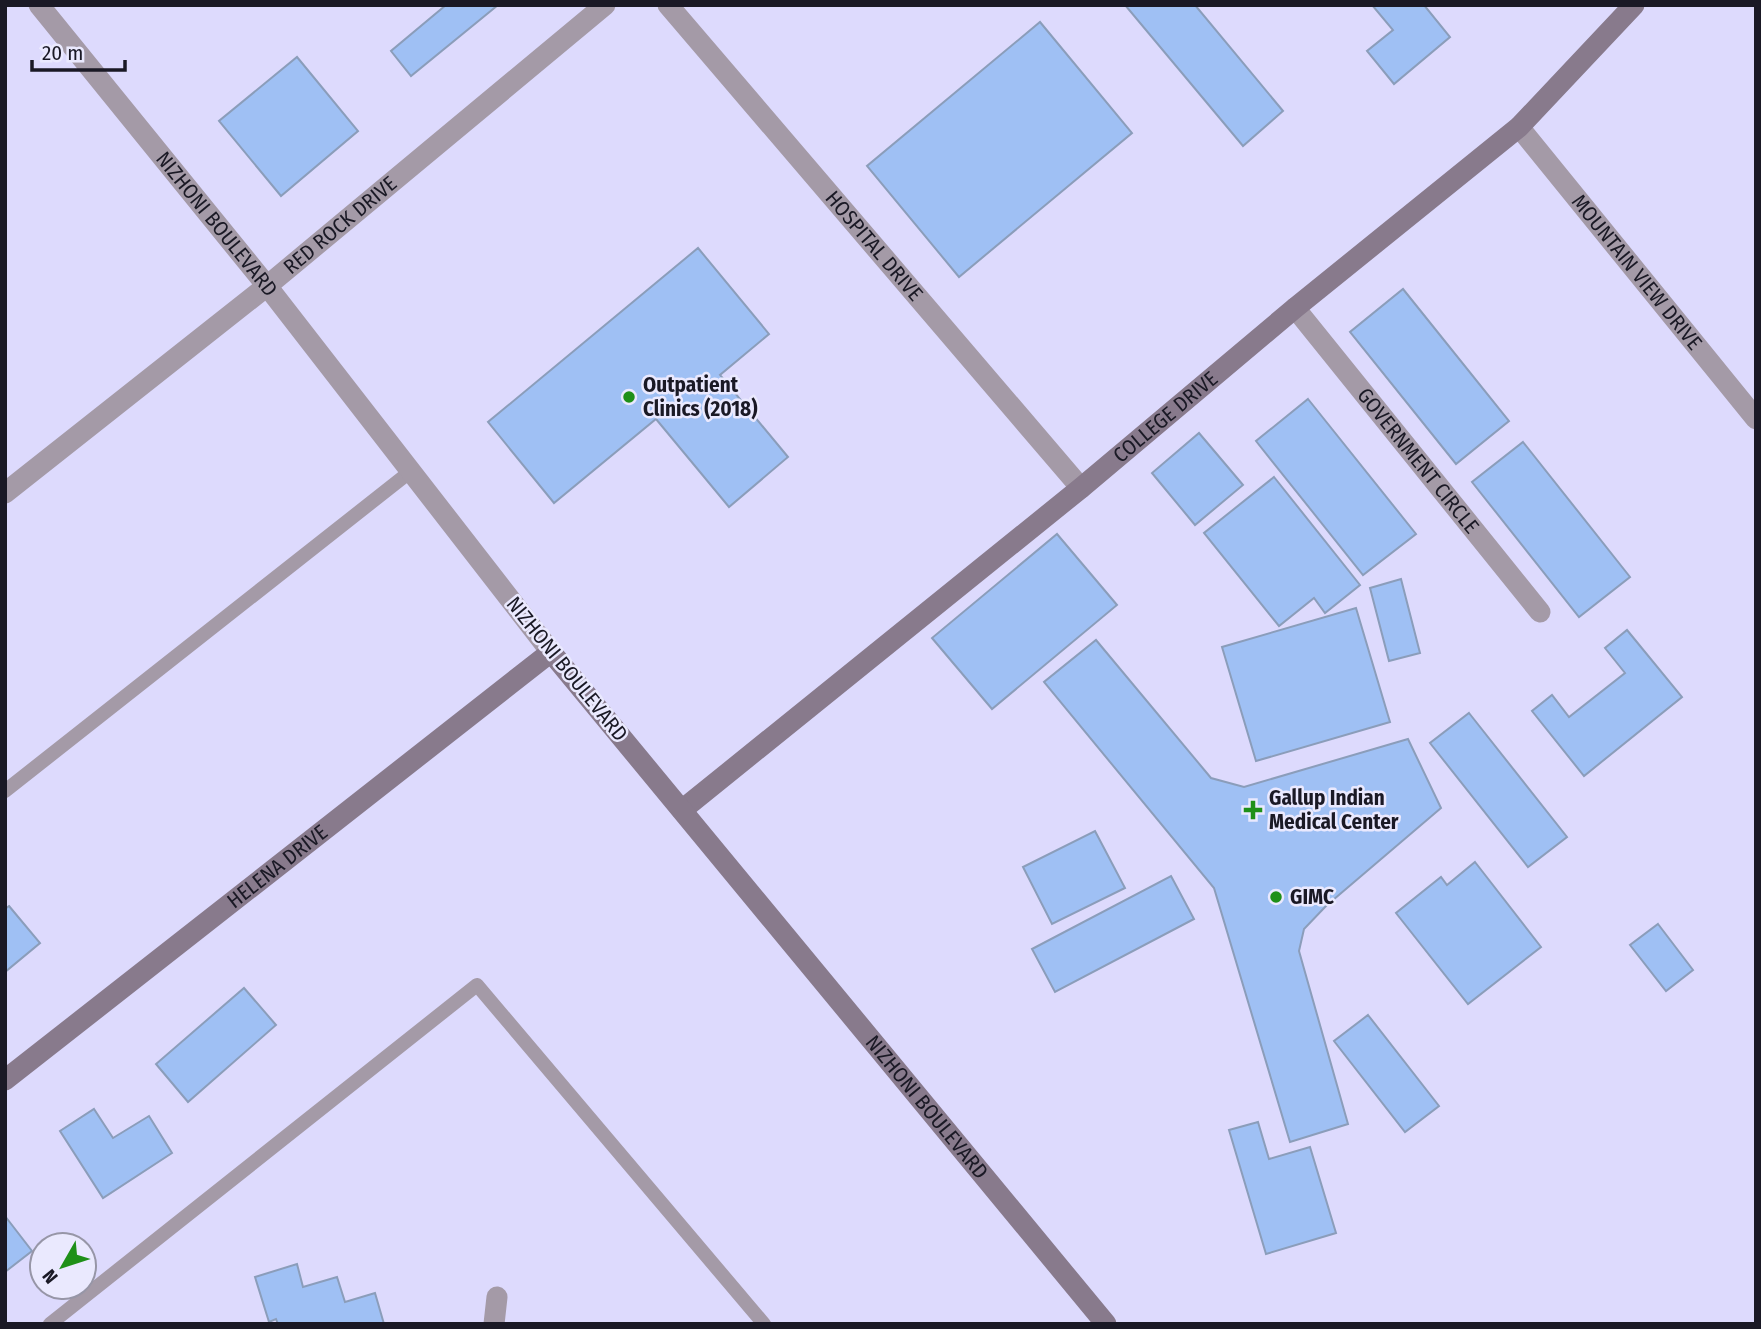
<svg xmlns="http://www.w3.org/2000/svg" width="1761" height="1329" viewBox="0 0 1761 1329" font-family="'Fira Sans Condensed',sans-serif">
	<rect width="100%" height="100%" fill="#dddafd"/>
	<g fill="#9fc0f4" stroke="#8b9dba" stroke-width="2">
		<polygon points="446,5 498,5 411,76 391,51"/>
		<polygon points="1125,5 1195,5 1283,111 1243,146"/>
		<polygon points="1372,5 1424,5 1450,37 1394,84 1367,51 1393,30"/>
		<polygon points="1040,22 1132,133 959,277 867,166"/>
		<polygon points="297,57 358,131 281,196 219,121"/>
		<polygon points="698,248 769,334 720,375 788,457 729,507 656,419 554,503 488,422"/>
		<polygon points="1403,289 1509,421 1456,464 1350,332"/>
		<polygon points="1308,399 1416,534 1363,575 1256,441"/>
		<polygon points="1199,433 1243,485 1195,525 1152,473"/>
		<polygon points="1523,442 1630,577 1579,617 1472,482"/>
		<polygon points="1274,477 1360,585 1325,613 1314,598 1279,626 1204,533"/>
		<polygon points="1057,534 1117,605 992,709 932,638"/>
		<polygon points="1401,579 1420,653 1389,661 1370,588"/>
		<polygon points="1356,608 1390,722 1256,761 1222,647"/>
		<polygon points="1627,630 1682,697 1584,776 1532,711 1552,695 1569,717 1625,673 1605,648"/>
		<polygon points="1096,640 1211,778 1244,787 1408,739 1441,808 1326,906 1304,929 1299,951 1348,1124 1290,1142 1214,888 1044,682"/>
		<polygon points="1469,713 1567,837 1528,867 1430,743"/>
		<polygon points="1095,831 1125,888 1052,924 1023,867"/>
		<polygon points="1475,862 1541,947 1468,1004 1396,913 1441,877 1447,885"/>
		<polygon points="1171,876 1194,919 1055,992 1032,949"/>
		<polygon points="9,906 40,943 5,972 5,909"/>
		<polygon points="1658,924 1693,970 1666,991 1630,945"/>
		<polygon points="244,988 276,1025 188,1102 156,1064"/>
		<polygon points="1368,1015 1439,1106 1405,1132 1334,1041"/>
		<polygon points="94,1109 113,1138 149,1116 172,1153 103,1198 60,1131"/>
		<polygon points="1258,1122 1269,1159 1310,1147 1336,1233 1266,1254 1229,1130"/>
		<polygon points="5,1216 32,1251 5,1272"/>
		<polygon points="297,1264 303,1287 337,1277 345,1302 375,1293 384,1324 278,1324 276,1319 269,1322 255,1277"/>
	</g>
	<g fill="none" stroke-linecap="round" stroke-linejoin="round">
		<g stroke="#a49aa7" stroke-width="14">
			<polyline points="5,791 411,471"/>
			<polyline points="50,1324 477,985 764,1324"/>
		</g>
		<g stroke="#a49aa7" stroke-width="21">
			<path id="s1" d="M 39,5 L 267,286 L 551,652"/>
			<path id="s2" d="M 668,5 L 1081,488"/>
			<path id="s3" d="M 1519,127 L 1756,419"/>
			<path id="s4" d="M 1295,308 L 1540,612"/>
			<path id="s5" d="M 5,493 L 267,286 L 605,5"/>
			<polyline points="494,1324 497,1297"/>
		</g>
		<g stroke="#887a8c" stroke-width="21">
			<path id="s6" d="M 682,810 L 1081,488 L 1295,308 L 1519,127 L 1634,5"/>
			<path id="s7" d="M 5,1080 L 551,652 L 1106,1324"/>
		</g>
	</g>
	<g fill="#1f9018" stroke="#eae9fe" stroke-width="2.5">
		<circle cx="629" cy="397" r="7"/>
		<path d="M1249.5 799.5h7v7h7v7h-7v7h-7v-7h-7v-7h7z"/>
		<circle cx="1276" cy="897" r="7"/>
	</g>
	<g text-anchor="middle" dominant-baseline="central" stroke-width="5" stroke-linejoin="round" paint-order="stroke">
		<g font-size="21" fill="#1a1925" stroke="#eae9fe">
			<text stroke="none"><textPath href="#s1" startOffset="282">NIZHONI BOULEVARD</textPath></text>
			<text stroke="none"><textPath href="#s5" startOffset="429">RED ROCK DRIVE</textPath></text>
			<text stroke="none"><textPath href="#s2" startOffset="317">HOSPITAL DRIVE</textPath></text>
			<text stroke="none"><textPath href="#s3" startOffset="187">MOUNTAIN VIEW DRIVE</textPath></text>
			<text stroke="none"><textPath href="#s6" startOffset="623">COLLEGE DRIVE</textPath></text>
			<text stroke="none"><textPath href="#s4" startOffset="196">GOVERNMENT CIRCLE</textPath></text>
			<text transform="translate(567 669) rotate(51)">NIZHONI BOULEVARD</text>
			<text stroke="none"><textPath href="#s7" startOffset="346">HELENA DRIVE</textPath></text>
			<text stroke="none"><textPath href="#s7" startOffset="1284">NIZHONI BOULEVARD</textPath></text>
		</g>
		<g font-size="21" font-weight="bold" fill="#1a1925" stroke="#eae9fe" text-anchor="start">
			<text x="643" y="385">Outpatient<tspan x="643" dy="24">Clinics (2018)</tspan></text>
			<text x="1269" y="798">Gallup Indian<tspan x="1269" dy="24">Medical Center</tspan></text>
			<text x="1290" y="897">GIMC</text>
		</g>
	</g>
	<rect width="1761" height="1329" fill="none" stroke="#1a1925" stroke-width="14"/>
	<g transform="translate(63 1266) rotate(231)"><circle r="33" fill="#eae9fe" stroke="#9796a7" stroke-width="2"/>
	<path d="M0-5L12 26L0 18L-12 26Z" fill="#1f9018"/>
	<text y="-10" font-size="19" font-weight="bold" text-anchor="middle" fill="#1a1925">N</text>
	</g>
	<path d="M32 60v10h93v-10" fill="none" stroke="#1a1925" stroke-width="3.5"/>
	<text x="42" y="60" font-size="21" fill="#1a1925" stroke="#eae9fe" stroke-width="5" paint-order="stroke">20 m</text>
</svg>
